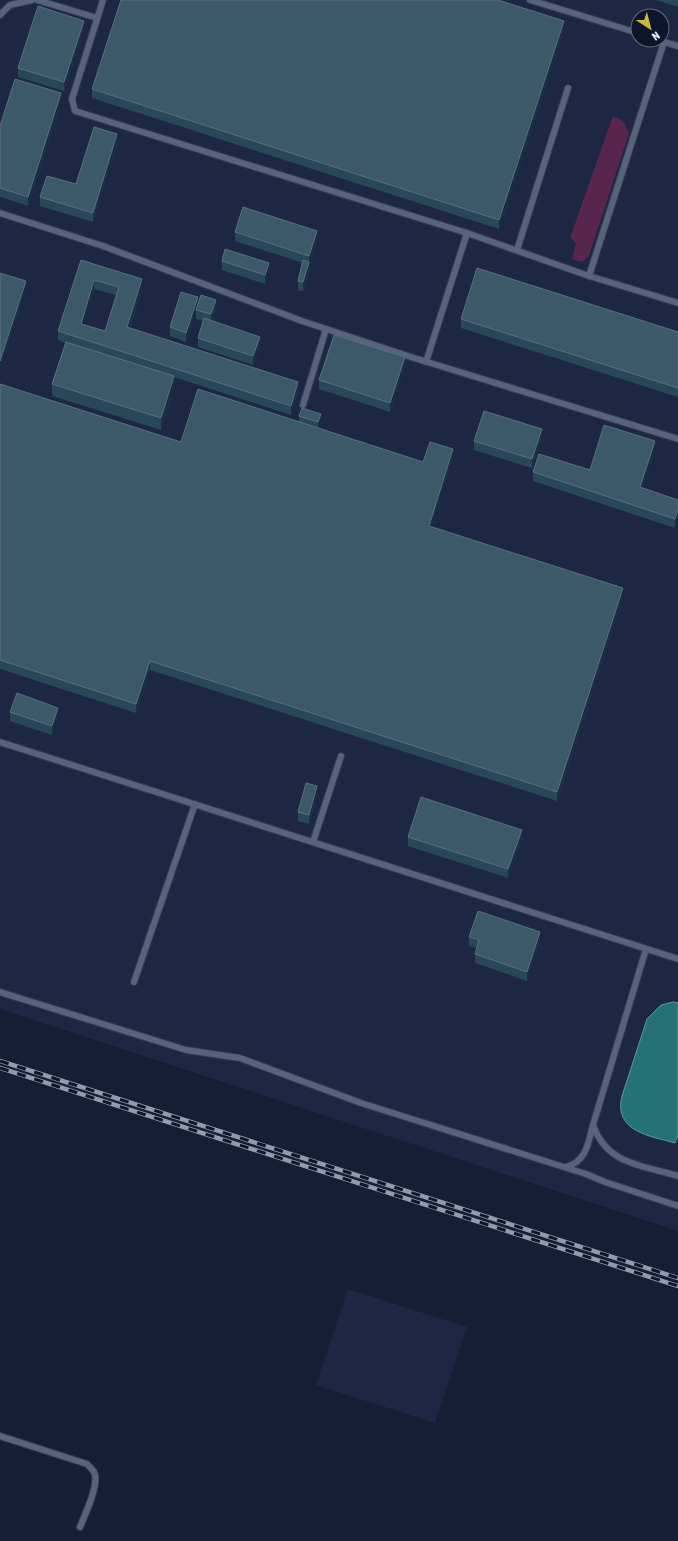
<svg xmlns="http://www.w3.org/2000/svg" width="678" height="1541" viewBox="0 0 678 1541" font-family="'Asap Condensed',sans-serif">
	<rect width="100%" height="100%" fill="#161e36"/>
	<g fill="#1d2744" fill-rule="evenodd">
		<path d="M 0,0 L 678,0 L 678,1231 L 0,1009 ZM 638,16 L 662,16 L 662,40 L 638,40 Z"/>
		<polygon points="348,1289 467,1327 435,1423 316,1385"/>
	</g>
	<polygon fill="#57254e" points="613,116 623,121 629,133 589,256 582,262 572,259 576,243 570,238"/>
	<path fill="#247276" stroke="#5f989e" d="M 673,1002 L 678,1003 L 678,1135 L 675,1143 C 651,1136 613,1132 622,1096 L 647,1019 L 661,1005 Z"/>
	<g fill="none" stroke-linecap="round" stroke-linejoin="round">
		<g stroke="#363a4d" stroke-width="8">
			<g id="service">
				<polyline points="37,0 97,18"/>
				<polyline points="103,0 72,99 75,111 467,233 589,276"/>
				<polyline points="530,0 638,33"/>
				<polyline points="0,15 10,5 32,0"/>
				<polyline points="678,46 664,42 589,276 678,303"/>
				<polyline points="0,213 103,246 302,321 414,358 678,439"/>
				<polyline points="517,250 568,88"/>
				<polyline points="426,362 467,233"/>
				<polyline points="303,405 326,329"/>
				<polyline points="0,742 678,959"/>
				<polyline points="313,842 341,756"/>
				<path d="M 646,949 L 593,1125 C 607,1165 642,1165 678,1176"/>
				<polyline points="134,982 195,804"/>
				<polyline points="0,992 186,1050 240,1058 361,1103 586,1174 605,1182 678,1206"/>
				<path d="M 566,1167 C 587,1161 588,1143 593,1125"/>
				<path d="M 0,1436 L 87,1464 C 89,1466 92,1469 94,1472 C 100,1484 85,1514 80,1527"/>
			</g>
		</g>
		<use href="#service" stroke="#57627d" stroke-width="6"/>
		<g stroke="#939aab" stroke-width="4.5">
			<g id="rail">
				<polyline points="0,1061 678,1278"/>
				<polyline points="0,1068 678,1286"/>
			</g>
		</g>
		<use href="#rail" stroke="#0d152b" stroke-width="3" stroke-dasharray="9" stroke-linecap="butt"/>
	</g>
	<g fill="#284758" fill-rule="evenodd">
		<polygon points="656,0 678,0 678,7"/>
		<polygon points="84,30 64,91 18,77 18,68"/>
		<polygon points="564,30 499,229 92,98 92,89"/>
		<polygon points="61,102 28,206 0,197 0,126"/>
		<polygon points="117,143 93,222 40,206 40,197 76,184"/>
		<polygon points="235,232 317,240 309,265 309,271 303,291 298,290 298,281 303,263 235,241"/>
		<path d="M 81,260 L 142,288 L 130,328 L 298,391 L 291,415 L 174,377 L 174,388 L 161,430 L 52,396 L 52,384 L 65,343 L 58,340 L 58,331 ZM 94,289 L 116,295 L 105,331 L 83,324 Z"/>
		<polygon points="222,261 269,272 265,284 222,270"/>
		<polygon points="198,297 186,342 170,336 170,327"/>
		<polygon points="216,309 212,321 260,346 253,365 198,347 198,338 204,321 196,319 196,310"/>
		<polygon points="461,319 678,332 678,397 461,328"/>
		<polygon points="405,366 390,412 319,389 319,380"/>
		<polygon points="0,384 181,442 299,422 299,416 302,408 321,423 319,428 423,462 453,458 431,526 623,597 557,801 150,670 136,713 0,669"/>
		<polygon points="542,438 532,468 474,450 474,441"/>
		<polygon points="655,450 642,488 678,500 675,528 533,481 533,472 590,470"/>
		<polygon points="10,712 58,717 52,735 10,721"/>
		<polygon points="317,795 309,824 298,821 298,812"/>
		<polygon points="408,837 522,839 508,878 408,846"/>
		<polygon points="469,937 540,940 527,981 475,963 475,954 477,948 469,946"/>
	</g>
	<g fill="#182f43">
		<polygon points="84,21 84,30 64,91 64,82"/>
		<polygon points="564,21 564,30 499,229 499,220"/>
		<polygon points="61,93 61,102 28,206 28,197"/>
		<polygon points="117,134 117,143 93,222 93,213"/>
		<polygon points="317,231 317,240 309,265 309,271 303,291 303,282 309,262 309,256"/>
		<polygon points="269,263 269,272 265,284 265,275"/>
		<polygon points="142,279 142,288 127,336 127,327"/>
		<polygon points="94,280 94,289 81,333 81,324"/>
		<polygon points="26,281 26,290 0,370 0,361"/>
		<polygon points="198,297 198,306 186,342 186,333"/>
		<polygon points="216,300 216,309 211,323 211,314"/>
		<polygon points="260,337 260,346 253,365 253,356"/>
		<polygon points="405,357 405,366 390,412 390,403"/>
		<polygon points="174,376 174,388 161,430 161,418"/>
		<polygon points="298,382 298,391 291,415 291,406"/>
		<polygon points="321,414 321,423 318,431 318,422"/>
		<polygon points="542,429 542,438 532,468 532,459"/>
		<polygon points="655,441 655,450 640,496 640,487"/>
		<polygon points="453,449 453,458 429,535 429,526"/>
		<polygon points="678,510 678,519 675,528 675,519"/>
		<polygon points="623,588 623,597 557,801 557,792"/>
		<polygon points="150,661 150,670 136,713 136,704"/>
		<polygon points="58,708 58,717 52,735 52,726"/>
		<polygon points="317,786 317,795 309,824 309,815"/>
		<polygon points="522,830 522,839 508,878 508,869"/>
		<polygon points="540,932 540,940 527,981 527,972"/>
	</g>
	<g fill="#3c596a" stroke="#577081" fill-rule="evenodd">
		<polygon points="121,0 498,0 564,21 499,220 92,89"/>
		<polygon points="38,6 84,21 64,82 18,68"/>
		<polygon points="15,79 61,93 28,197 0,188 0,126"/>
		<polygon points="94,127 117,134 93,213 40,197 47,176 76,184"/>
		<polygon points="243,207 317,231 309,256 235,232"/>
		<polygon points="225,249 269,263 265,275 222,261"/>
		<path d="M 81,260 L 142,279 L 127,327 L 298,382 L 291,406 L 58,331 ZM 94,280 L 119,287 L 105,331 L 81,324 Z"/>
		<polygon points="303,260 309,262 303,282 298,281"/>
		<polygon points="477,268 678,332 678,388 461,319"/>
		<polygon points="0,273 26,281 0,361"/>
		<polygon points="181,292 198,297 186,333 170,327"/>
		<polygon points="201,295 216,300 211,314 196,310"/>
		<polygon points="204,318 260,337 253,356 198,338"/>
		<polygon points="334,335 405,357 390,403 319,380"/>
		<polygon points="66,342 174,376 161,418 52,384"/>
		<polygon points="0,384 181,442 198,389 423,462 430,442 453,449 429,526 623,588 557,792 150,661 136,704 0,660"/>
		<polygon points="302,408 321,414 318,422 299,416"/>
		<polygon points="484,411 542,429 532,459 474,441"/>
		<polygon points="604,425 655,441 640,487 678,500 678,510 675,519 533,472 539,454 590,470"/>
		<polygon points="17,693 58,708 52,726 10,712"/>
		<polygon points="306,783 317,786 309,815 298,812"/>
		<polygon points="421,797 522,830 508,869 408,837"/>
		<polygon points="478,911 540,932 527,972 475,954 479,940 469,937"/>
	</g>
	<g transform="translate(650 28) rotate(144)"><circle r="19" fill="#0d152b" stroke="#656c7f"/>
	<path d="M0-3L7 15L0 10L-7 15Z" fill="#ccb938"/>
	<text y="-6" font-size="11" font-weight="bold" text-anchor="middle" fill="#e9effc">N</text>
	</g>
</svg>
